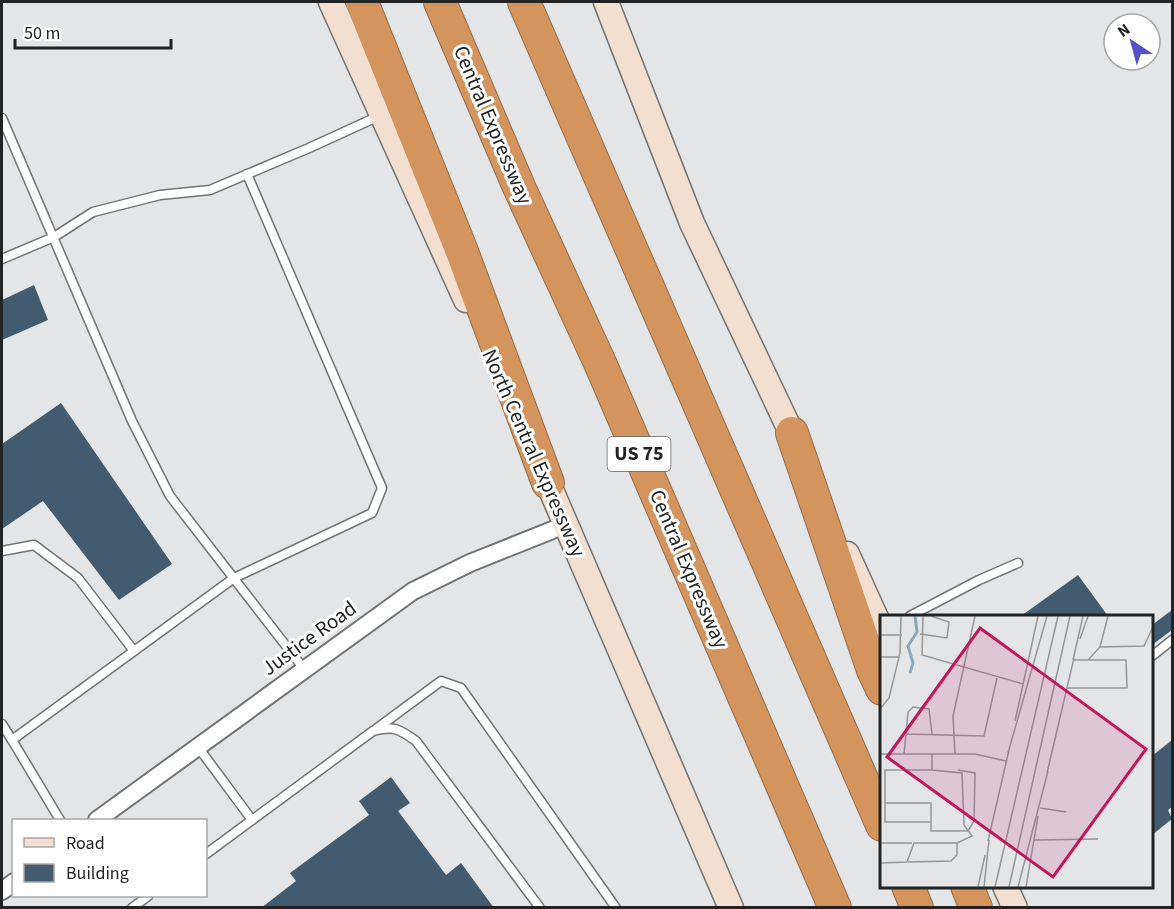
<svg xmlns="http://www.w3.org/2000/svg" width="1174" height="909" viewBox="0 0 1174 909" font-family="'Source Sans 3',sans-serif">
	<rect width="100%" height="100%" fill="#e3e5e7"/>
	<g fill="#425b6e">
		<polygon points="34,285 48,320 2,340 2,300"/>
		<polygon points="61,403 172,564 119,600 43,501 2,529 2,444"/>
		<polygon points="1078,575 1108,616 1021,616"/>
		<polygon points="1172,610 1172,630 1152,645 1152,625"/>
		<polygon points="1172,740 1172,807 1168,810 1172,819 1152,835 1152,756"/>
		<polygon points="391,777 410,803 398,811 446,875 461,863 494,908 261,908 296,881 290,873 369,815 359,801"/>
	</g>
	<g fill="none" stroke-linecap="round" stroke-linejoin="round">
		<g stroke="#717375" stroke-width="11">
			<g id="lane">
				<polyline points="2,118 132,421 170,496 304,669"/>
				<polyline points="2,259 54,237 93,212 160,195 210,190 309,148 379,116"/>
				<polyline points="2,551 34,545 78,578 134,651"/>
				<polyline points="910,616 979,580 1018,563"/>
				<polyline points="1152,656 1172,640"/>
				<polyline points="2,724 12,740 234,578 372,513 382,488 247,174"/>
				<polyline points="376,729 441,681 461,688 616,908"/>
				<polyline points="12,740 60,820"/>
				<path d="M 198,747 L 252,820 L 373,731 C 394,726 398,728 416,741 L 540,908"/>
				<polyline points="206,854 252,820"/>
				<polyline points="132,908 148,896"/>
			</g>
		</g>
		<g stroke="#717375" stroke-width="20">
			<g id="street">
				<polyline points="97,820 413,591 470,563 565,525"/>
				<polyline points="2,891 14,882"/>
			</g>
		</g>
		<g stroke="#717375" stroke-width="27">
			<g id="secondary">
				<polyline points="331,2 466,300"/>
				<polyline points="606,2 692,223 799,449"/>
				<polyline points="542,469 731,908"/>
				<polyline points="847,554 882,631"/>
				<polyline points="1005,886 1015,908"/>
			</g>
		</g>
		<g stroke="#956c4a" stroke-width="34">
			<g id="highway">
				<polyline points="362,2 461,249 548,483"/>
				<polyline points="440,2 519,187 600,363 835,908"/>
				<polyline points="524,2 882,825"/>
				<polyline points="792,433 873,670 882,689"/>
				<polyline points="908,886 917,908"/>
				<polyline points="967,886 976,908"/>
			</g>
		</g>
		<use href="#lane" stroke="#fff" stroke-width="8"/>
		<use href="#street" stroke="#fff" stroke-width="16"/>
		<use href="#secondary" stroke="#f2dfcf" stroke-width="24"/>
		<use href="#highway" stroke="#d3945e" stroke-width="32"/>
	</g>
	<g text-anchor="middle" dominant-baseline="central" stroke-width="6" stroke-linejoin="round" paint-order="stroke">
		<rect fill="#fff" stroke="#646566" stroke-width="1.5" x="607.5" y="437" width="63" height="34" rx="4.5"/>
		<g font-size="20" font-weight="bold" fill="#222324">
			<text x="639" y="454">US 75</text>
		</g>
		<g font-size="21" fill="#222324" stroke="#fff">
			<text transform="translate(493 125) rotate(67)">Central Expressway</text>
			<text transform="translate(534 453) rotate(66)">North Central Expressway</text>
			<text transform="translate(689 569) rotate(67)">Central Expressway</text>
			<text transform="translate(309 638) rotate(-36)">Justice Road</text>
		</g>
	</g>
	<g transform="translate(880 615)">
		<rect width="273" height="273" fill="#e3e5e7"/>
		<path fill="none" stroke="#8caabd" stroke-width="3" d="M 30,58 L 33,48 L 28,31 L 37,17 L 35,1"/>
		<path fill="none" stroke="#969799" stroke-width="1.5" d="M 43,1 L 42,40 L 143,69M 40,19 L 67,23 L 69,7 L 51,1M 0,20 L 22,20M 200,24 L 208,1M 220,32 L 264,31 L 273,12M 0,42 L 19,42M 193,45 L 203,1M 208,45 L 220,32 L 228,1M 187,73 L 247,73 L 246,45 L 193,45M 0,94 L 9,83 L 20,38 L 21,1M 135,106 L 158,1M 52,119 L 49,94 L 33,92 L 28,97 L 26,119 L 104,121 L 117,63M 128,138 L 167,1M 0,139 L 95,139 L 126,146M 24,139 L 26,119M 75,139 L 73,101 L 95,1M 167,158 L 194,43M 5,188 L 5,155 L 52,155M 160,193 L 186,197M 51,207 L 5,207 L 5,188 L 51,188 L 51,216 L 88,216 L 94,206 L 95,158 L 78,155M 154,225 L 218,224M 108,226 L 129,135M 0,228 L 32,228M 28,247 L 71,246 L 77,240 L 77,228M 0,248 L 27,247 L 34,228 L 77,228 L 92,221 L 84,210 L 82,158 L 52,155 L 52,139M 98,272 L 105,240M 104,272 L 109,225M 115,272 L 178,1M 129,272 L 190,1M 138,272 L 168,156M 146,272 L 158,201"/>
		<path fill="#c2185b" fill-opacity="0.15" stroke="#c2185b" stroke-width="3" d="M 100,13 L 266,134 L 173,262 L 7,142 Z"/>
		<rect width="273" height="273" fill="none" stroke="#222324" stroke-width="3"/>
	</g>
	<rect width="1174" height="909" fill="none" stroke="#222324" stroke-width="6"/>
	<rect x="12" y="819" width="195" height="78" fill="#ffffff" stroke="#a7a7a7" stroke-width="1.5"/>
	<rect x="24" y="838" width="30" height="9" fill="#f2dfcf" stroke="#a7a7a7" stroke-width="1.5"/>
	<text x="66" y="849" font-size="18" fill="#222324">Road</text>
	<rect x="24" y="864" width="30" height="18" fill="#425b6e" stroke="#a7a7a7" stroke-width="1.5"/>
	<text x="66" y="879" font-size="18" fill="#222324">Building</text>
	<g transform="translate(1132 42) rotate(324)"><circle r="28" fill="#ffffff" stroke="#a7a7a7" stroke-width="1.5"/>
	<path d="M0-4.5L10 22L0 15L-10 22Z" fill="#5950c8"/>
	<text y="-9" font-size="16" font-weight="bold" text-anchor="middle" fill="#222324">N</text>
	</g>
	<path d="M15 39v9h156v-9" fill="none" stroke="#222324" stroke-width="3"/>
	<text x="24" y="39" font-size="18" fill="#222324" stroke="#ffffff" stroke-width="4.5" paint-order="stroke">50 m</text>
</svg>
